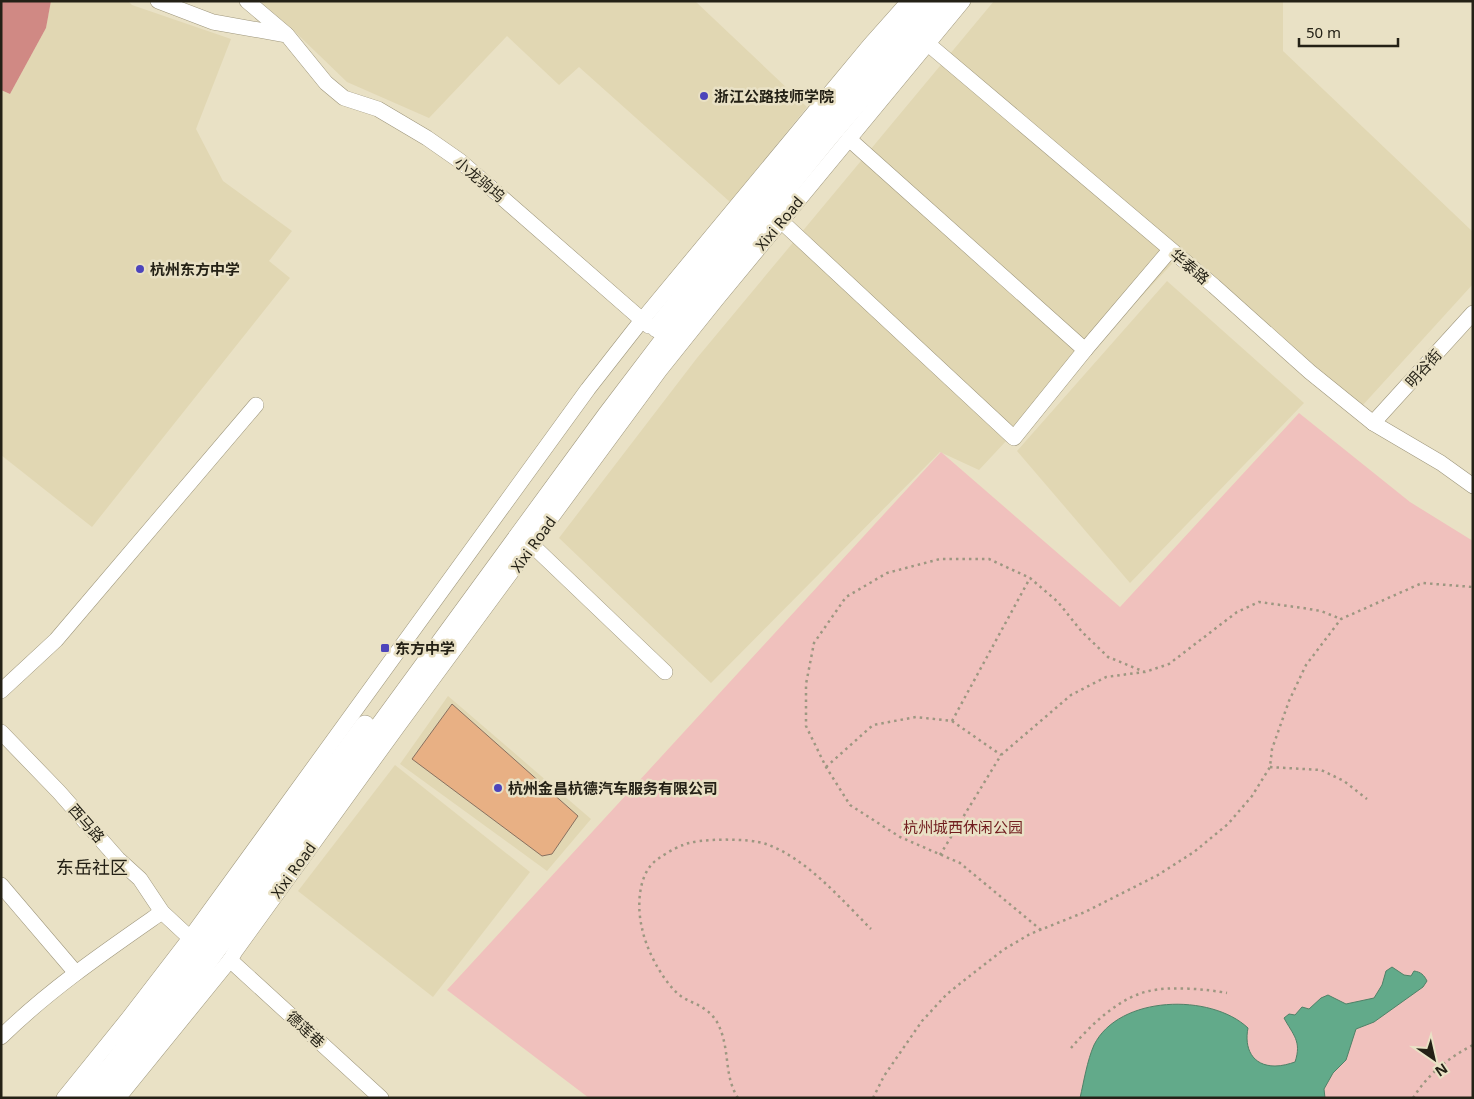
<svg xmlns="http://www.w3.org/2000/svg" width="1474" height="1099" viewBox="0 0 1474 1099" font-family="'Noto Sans','Noto Sans SC',sans-serif">
	<rect width="100%" height="100%" fill="#e9e1c5"/>
	<g fill="#e1d7b3">
		<polygon points="51,1 128,1 132,5 231,39 196,129 223,181 292,231 269,261 290,278 92,527 1,455 1,90 10,94 46,28"/>
		<polygon points="260,1 695,1 807,107 730,202 579,67 559,85 507,36 429,118 347,82 291,28"/>
		<polygon points="994,1 1283,1 1283,51 1473,232 1473,284 1362,406 1183,252 979,470 940,452 711,683 559,538 697,358"/>
		<polygon points="1167,281 1304,403 1130,583 1017,451"/>
		<polygon points="448,696 591,819 547,871 400,764"/>
		<polygon points="395,765 530,872 433,997 298,891"/>
	</g>
	<polygon fill="#f0c1bd" points="1299,413 1410,502 1473,541 1473,1098 589,1098 447,990 941,452 1120,607"/>
	<polygon fill="#d08984" points="1,1 51,1 46,28 10,94 1,90"/>
	<path fill="#62aa8a" stroke="#4f8167" d="M 1392,967 L 1404,975 L 1411,976 L 1414,971 C 1421,972 1424,975 1427,981 L 1423,987 L 1374,1022 L 1356,1029 L 1346,1060 L 1333,1073 L 1324,1089 L 1325,1098 L 1080,1098 C 1084,1081 1087,1061 1094,1045 C 1119,995 1211,993 1248,1028 C 1244,1048 1252,1066 1275,1066 C 1282,1066 1289,1064 1295,1062 C 1302,1041 1293,1035 1284,1018 L 1289,1014 L 1295,1015 L 1302,1007 L 1309,1009 L 1321,998 L 1328,995 L 1346,1004 L 1374,998 L 1382,985 L 1386,971 Z"/>
	<polygon fill="#e8b084" stroke="#87705f" points="452,704 578,816 552,854 542,856 412,759"/>
	<g fill="none" stroke-linecap="round" stroke-linejoin="round">
		<g stroke="#9e967c" stroke-width="16">
			<g id="minor">
				<polyline points="158,1 213,22 287,35 326,83 344,98 378,109 427,138 460,161 649,326"/>
				<polyline points="247,1 286,34"/>
				<polyline points="921,38 1214,286 1310,372 1373,423 1441,463 1473,486"/>
				<polyline points="849,139 1085,350"/>
				<polyline points="781,221 1014,438 1085,350 1170,250"/>
				<polyline points="1373,423 1473,313"/>
				<polyline points="532,545 665,672"/>
				<polyline points="1,691 56,640 256,405"/>
				<polyline points="1,732 59,792 118,859 140,879 162,912 190,938"/>
				<polyline points="1,885 76,973"/>
				<polyline points="230,960 381,1098"/>
				<path d="M 1,1037 C 50,989 106,951 162,912"/>
				<polyline points="64,1098 127,1020 190,938 588,389 642,320 869,46 909,1"/>
				<polyline points="118,1098 230,960 236,950 398,726 660,370 716,300 963,1"/>
			</g>
		</g>
		<g stroke="#9e967c" stroke-width="20">
			<g id="major">
				<polyline points="657,328 817,130 926,1"/>
				<polyline points="83,1098 112,1065 153,1012 365,725"/>
				<polyline points="99,1098 170,1013 607,415 664,340 827,139 944,1"/>
			</g>
		</g>
		<g stroke="#9d9781" stroke-width="2.5" stroke-dasharray="2.5 4" stroke-linecap="butt">
			<polyline points="952,721 1030,578"/>
			<polyline points="826,767 873,725 916,717 952,721 1001,755"/>
			<polyline points="1270,767 1321,770 1344,781 1367,799"/>
			<polyline points="940,855 1001,755 1071,695 1106,677 1144,672"/>
			<polyline points="1041,930 960,863 900,837 850,805 826,767 806,726 806,684 814,643 846,597 887,573 940,559 989,559 1030,578 1058,602 1082,632 1108,657 1145,672 1169,664 1237,612 1259,602 1303,608 1321,611 1341,619"/>
			<path d="M 1071,1048 C 1091,1025 1118,998 1149,991 C 1170,986 1206,989 1227,993"/>
			<path d="M 738,1098 C 723,1075 731,1048 717,1022 C 706,1004 690,1004 678,994 C 661,978 646,949 642,928 C 637,908 638,878 653,863 C 659,857 675,848 683,845 C 698,838 750,838 766,844 C 806,858 841,899 871,929"/>
			<polyline points="873,1098 884,1076 922,1021 947,994 976,971 1003,950 1030,934 1085,912 1158,875 1194,852 1228,824 1252,796 1270,767 1272,749 1289,701 1306,665 1341,619 1422,583 1473,587"/>
			<path d="M 1413,1098 C 1428,1074 1448,1058 1473,1045"/>
		</g>
		<use href="#minor" stroke="#fff" stroke-width="15"/>
		<use href="#major" stroke="#fff" stroke-width="19"/>
	</g>
	<g fill="#4c44bb" stroke="#e9e1c5" stroke-width="2">
		<circle cx="704" cy="96" r="5"/>
		<circle cx="140" cy="269" r="5"/>
		<rect x="380" y="643" width="10" height="10" rx="2.5"/>
		<circle cx="498" cy="788" r="5"/>
	</g>
	<g text-anchor="middle" dominant-baseline="central" stroke-width="5" stroke-linejoin="round" paint-order="stroke">
		<g font-size="15" font-weight="bold" fill="#242116" stroke="#e9e1c5" text-anchor="start">
			<text x="714" y="96">浙江公路技师学院</text>
			<text x="150" y="269">杭州东方中学</text>
			<text x="395" y="648">东方中学</text>
			<text x="508" y="788">杭州金昌杭德汽车服务有限公司</text>
		</g>
		<g font-size="15" fill="#242116" stroke="#e9e1c5">
			<text transform="translate(480 179) rotate(40)">小龙驹坞</text>
			<text transform="translate(779 223) rotate(-50)">Xixi Road</text>
			<text transform="translate(1190 266) rotate(40)">华泰路</text>
			<text transform="translate(1423 368) rotate(-48)">明谷街</text>
			<text transform="translate(533 544) rotate(-54)">Xixi Road</text>
			<text transform="translate(87 823) rotate(49)">西马路</text>
			<text transform="translate(293 870) rotate(-54)">Xixi Road</text>
			<text transform="translate(306 1029) rotate(43)">德莲巷</text>
		</g>
		<g font-size="15" fill="#711d1e" stroke="#e9e1c5">
			<text x="963" y="827">杭州城西休闲公园</text>
		</g>
		<g font-size="18" fill="#242116" stroke="#e9e1c5">
			<text x="92" y="867">东岳社区</text>
		</g>
	</g>
	<rect width="1474" height="1099" fill="none" stroke="#242116" stroke-width="5"/>
	<g transform="translate(1434 1059) rotate(146)" stroke="#e9e1c5" stroke-width="4" paint-order="stroke">
	<path d="M0-4L9 19L0 12L-9 19Z" fill="#242116"/>
	<text y="-8" font-size="14" font-weight="bold" text-anchor="middle" fill="#242116">N</text>
	</g>
	<path d="M1299 38v8h99v-8" fill="none" stroke="#242116" stroke-width="2.5"/>
	<text x="1306" y="38" font-size="15" fill="#242116" stroke="#e9e1c5" stroke-width="4" paint-order="stroke">50 m</text>
</svg>
